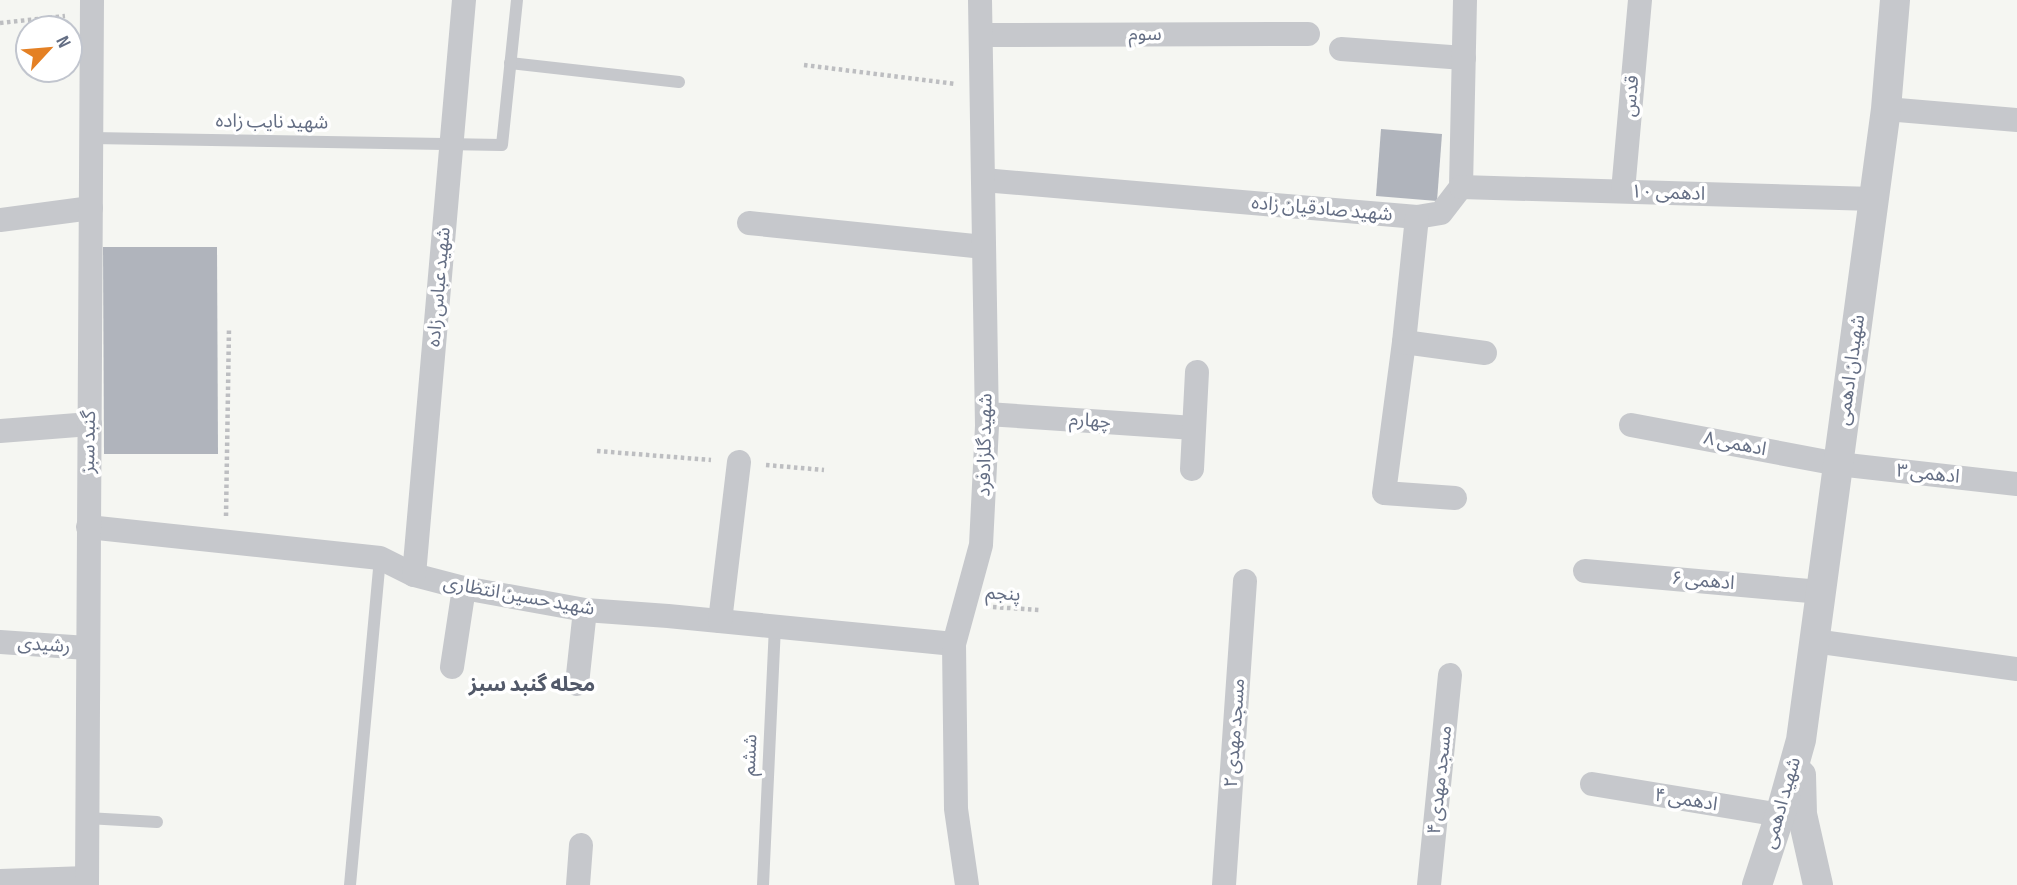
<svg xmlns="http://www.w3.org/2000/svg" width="2017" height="885" viewBox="0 0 2017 885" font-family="'Sofia Sans Condensed','Noto Sans Arabic',sans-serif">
	<rect width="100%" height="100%" fill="#f5f6f2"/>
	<g fill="#b0b4bc">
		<polygon points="1381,129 1442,134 1437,201 1376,196"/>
		<polygon points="103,247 217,247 218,454 104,454"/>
	</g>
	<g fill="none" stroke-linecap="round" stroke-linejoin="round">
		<g stroke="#bdbec1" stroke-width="4.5" stroke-dasharray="3.5 3.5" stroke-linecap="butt">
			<polyline points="0,23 65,16"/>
			<polyline points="804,65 956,84"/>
			<polyline points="597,451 711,460"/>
			<polyline points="766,465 824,470"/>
			<polyline points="226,516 229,328"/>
			<polyline points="993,607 1040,610"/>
		</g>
		<g stroke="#c6c8cc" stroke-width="12">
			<polyline points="510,63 679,82"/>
			<polyline points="92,138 502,145 517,0"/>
			<polyline points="87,818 157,822"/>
			<polyline points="350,885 380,558"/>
			<polyline points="763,885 775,626"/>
		</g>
		<g stroke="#c6c8cc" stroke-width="24">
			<polyline points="981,35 1308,34"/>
			<polyline points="1341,49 1464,58"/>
			<polyline points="1886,109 2017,120"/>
			<polyline points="983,180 1417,217 1441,213 1461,187 1465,0"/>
			<polyline points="1461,187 1874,199"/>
			<polyline points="1623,191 1640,0"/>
			<polyline points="1417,217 1404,342 1384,493 1455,498"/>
			<polyline points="0,220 91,208"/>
			<polyline points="749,223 984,247"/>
			<polyline points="1404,342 1485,353"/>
			<polyline points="987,414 1194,428"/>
			<polyline points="1631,425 1838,464 2017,484"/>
			<polyline points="0,431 90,424"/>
			<polyline points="1192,469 1197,372"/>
			<polyline points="88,527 380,558 414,575 464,588 585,610 668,616 954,644"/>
			<polyline points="1585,571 1821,592"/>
			<polyline points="414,575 464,0"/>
			<polyline points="720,621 739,462"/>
			<polyline points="1814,641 2017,669"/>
			<polyline points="0,642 87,648"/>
			<polyline points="452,667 464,588"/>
			<polyline points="577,684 585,610"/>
			<polyline points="1592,784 1780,815"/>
			<polyline points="0,881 87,878"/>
			<polyline points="87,885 92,0"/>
			<polyline points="578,885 581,845"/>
			<polyline points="967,885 956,809 954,644 981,545 987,426 980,0"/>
			<polyline points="1224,885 1245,581"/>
			<polyline points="1429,885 1450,675"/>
		</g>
		<g stroke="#c6c8cc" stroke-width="30">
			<polyline points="1801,775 1802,814 1818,885"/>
			<polyline points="1757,885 1780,815 1801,740 1886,109 1895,0"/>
		</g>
	</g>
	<g text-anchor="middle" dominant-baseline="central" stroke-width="7" stroke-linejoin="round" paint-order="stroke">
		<g font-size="19" fill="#646e84" stroke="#fff">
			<text x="1145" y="34">سوم</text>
			<text transform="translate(1631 96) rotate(-85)">قدس</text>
			<text transform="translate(272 122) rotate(1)">شهید نایب زاده</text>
			<text transform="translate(1668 193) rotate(2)">ادهمی ۱۰</text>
			<text transform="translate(1322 209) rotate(5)">شهید صادقیان زاده</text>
			<text transform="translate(439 287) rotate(-85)">شهید عباس زاده</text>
			<text transform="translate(1851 370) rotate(-82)">شهیدان ادهمی</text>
			<text transform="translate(1090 421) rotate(4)">چهارم</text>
			<text transform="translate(89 442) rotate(-89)">گنبد سبز</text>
			<text transform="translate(1735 444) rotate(11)">ادهمی ۸</text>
			<text transform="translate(985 445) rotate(-89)">شهید گلزادفرد</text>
			<text transform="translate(1928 474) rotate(6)">ادهمی ۳</text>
			<text transform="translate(1703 581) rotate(5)">ادهمی ۶</text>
			<text transform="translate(1003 594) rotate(4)">پنجم</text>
			<text transform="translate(519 596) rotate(10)">شهید حسین انتظاری</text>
			<text transform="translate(44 645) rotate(4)">رشیدی</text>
			<text transform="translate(1235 733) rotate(-86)">مسجد مهدی ۲</text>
			<text transform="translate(750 755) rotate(-87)">ششم</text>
			<text transform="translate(1440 780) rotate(-84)">مسجد مهدی ۴</text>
			<text transform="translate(1686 800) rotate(9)">ادهمی ۴</text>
			<text transform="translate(1782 803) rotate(-74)">شهید ادهمی</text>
		</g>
		<g font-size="21" font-weight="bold" fill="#525969" stroke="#fff">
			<text x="532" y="684">محله گنبد سبز</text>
		</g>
	</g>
	<g transform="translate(49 49) rotate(64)"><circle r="33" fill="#ffffff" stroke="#c1c5ce" stroke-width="2"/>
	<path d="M0-5L12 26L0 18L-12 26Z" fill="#e48024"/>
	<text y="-10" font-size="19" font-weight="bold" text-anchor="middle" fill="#646e84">N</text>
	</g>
</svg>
